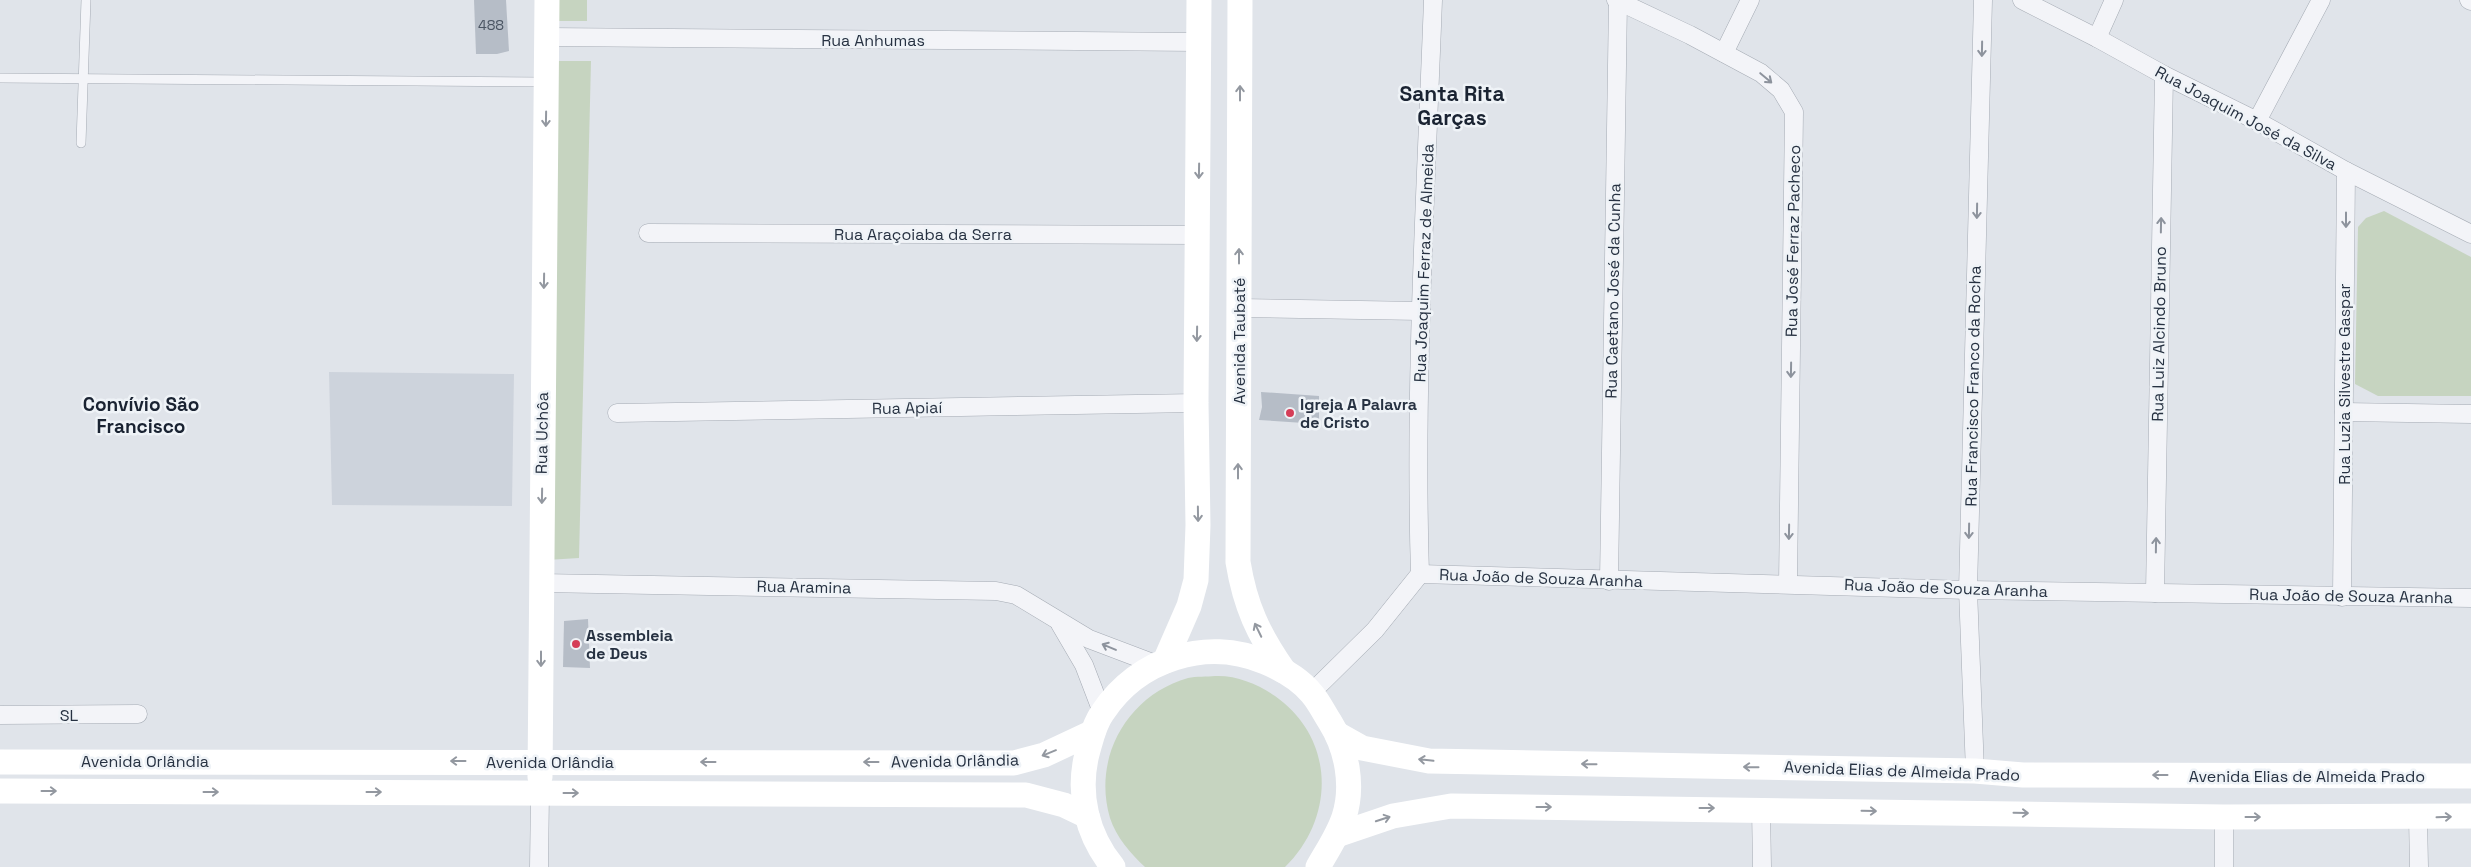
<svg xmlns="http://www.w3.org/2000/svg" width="2471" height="867" viewBox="0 0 2471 867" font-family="'Space Grotesk',sans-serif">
	<rect width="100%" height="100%" fill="#e0e4ea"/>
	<polygon fill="#cdd3dc" points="329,372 514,374 512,506 332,505"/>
	<g fill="#c6d4c0">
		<rect x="555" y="0" width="32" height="21"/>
		<polygon points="553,61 591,61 579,558 547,560"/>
		<polygon points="2384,211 2471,257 2471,396 2378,396 2355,384 2358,227 2366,218"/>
		<path d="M 1215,676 C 1236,675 1258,684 1275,696 C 1335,738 1336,817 1285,867 L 1145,867 C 1131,854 1116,837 1110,818 C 1092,757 1128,695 1188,678 C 1196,676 1207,677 1215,676 Z"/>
	</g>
	<g fill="#b6bdc7">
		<polygon points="474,0 506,0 509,51 497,54 476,54"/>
		<polygon points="1261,392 1319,396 1319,424 1259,420 1262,407"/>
		<polygon points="588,619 590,668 563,667 564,621"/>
	</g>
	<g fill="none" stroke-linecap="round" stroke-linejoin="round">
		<g stroke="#a5abb4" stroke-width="10">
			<g id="lane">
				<polyline points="0,78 544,82"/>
				<polyline points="81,143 86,0"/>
			</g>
		</g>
		<g stroke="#a5abb4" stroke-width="19">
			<g id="street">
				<polyline points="1616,0 1690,35 1761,73 1781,90 1794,112 1788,584"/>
				<polyline points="2022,0 2097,38 2164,75 2257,121 2346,171 2471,234"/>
				<polyline points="2469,0 2471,1"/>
				<polyline points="546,37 1199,42"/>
				<polyline points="2097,38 2114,0"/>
				<polyline points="1724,53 1750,0"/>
				<polyline points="2257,121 2321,0"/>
				<polyline points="648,233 1198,235"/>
				<polyline points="1239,308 1421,311"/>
				<polyline points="2344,412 2471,414"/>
				<polyline points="617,413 1196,403"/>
				<polyline points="1420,574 1968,590 2471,598"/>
				<polyline points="1609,581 1618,1"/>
				<polyline points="541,583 996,591 1016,595 1089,639 1155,664"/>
				<polyline points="2155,593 2164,75"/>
				<polyline points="2342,597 2346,171"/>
				<polyline points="1060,624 1084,665 1102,712"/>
				<path d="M 1311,693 L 1375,630 L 1420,574 C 1414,383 1426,191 1433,0"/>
				<polyline points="0,715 138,714"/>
				<polyline points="1975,771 1968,590 1983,0"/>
				<polyline points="1761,809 1762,867"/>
				<polyline points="2418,817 2419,867"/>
				<polyline points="539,867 540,793"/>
				<polyline points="2224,867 2224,817"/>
			</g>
		</g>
		<use href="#lane" stroke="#f3f4f8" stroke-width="9"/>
		<use href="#street" stroke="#f3f4f8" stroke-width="18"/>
		<g stroke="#fff" stroke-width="25">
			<path d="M 1240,0 L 1238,562 C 1245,605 1258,634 1284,671"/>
			<polyline points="1165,661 1189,606 1196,580 1198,525 1196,403 1199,0"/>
			<polyline points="1337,734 1362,748 1429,761 1975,771 2023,775 2471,776"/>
			<polyline points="0,762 1014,763 1044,755 1093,732"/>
			<polyline points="540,777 547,0"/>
			<polyline points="0,791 1026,795 1064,805 1087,816"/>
			<polyline points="1337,835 1393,816 1451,806 2224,817 2471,816"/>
			<path d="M 1113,867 C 1087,835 1077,794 1087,754 C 1091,740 1094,724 1103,712 C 1138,659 1206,637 1265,662 C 1282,669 1300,679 1312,694 C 1319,702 1324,713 1330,722 C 1347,749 1354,786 1344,817 C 1338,835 1327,851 1318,867"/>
		</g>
	</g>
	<defs><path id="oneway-shaft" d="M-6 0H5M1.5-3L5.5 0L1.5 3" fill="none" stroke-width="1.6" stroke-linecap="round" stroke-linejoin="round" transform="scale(1.25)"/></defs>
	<g stroke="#8d939d">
		<use href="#oneway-shaft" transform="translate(1982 49) rotate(91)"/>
		<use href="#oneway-shaft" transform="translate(1766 78) rotate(40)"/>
		<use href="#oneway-shaft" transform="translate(1977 211) rotate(91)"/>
		<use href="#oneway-shaft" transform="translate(2346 220) rotate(90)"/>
		<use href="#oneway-shaft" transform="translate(2161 225) rotate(-89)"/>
		<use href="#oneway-shaft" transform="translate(1791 370) rotate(91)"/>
		<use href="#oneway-shaft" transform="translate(1969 531) rotate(91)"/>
		<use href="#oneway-shaft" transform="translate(1789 532) rotate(91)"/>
		<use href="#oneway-shaft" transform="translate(2156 545) rotate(-89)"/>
		<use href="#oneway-shaft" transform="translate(1109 647) rotate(-157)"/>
	</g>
	<g stroke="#9398a0">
		<use href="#oneway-shaft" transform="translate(1240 93) rotate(-90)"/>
		<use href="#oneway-shaft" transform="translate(546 119) rotate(91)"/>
		<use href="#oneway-shaft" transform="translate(1199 171) rotate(91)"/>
		<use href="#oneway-shaft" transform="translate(1239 256) rotate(-90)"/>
		<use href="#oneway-shaft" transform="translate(544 281) rotate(91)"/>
		<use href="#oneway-shaft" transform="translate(1197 334) rotate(91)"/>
		<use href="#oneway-shaft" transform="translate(1238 471) rotate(-90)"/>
		<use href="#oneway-shaft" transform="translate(542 496) rotate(91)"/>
		<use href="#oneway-shaft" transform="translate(1198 514) rotate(89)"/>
		<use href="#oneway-shaft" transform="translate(1258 630) rotate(-116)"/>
		<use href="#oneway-shaft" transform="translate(541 659) rotate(90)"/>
		<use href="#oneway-shaft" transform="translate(1049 753) rotate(158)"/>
		<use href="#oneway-shaft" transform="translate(1426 760) rotate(-174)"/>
		<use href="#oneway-shaft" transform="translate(458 761) rotate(-180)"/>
		<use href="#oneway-shaft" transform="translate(708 762) rotate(-180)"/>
		<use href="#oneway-shaft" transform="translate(871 762) rotate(-180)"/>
		<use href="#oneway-shaft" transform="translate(1589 764) rotate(-179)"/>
		<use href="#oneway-shaft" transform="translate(1751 767) rotate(-179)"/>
		<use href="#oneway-shaft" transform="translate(2160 775) rotate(-180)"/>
		<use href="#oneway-shaft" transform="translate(49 791)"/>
		<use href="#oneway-shaft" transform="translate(211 792)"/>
		<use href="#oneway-shaft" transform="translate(374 792)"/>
		<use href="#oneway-shaft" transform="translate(571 793)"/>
		<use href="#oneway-shaft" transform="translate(1544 807)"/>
		<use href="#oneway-shaft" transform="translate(1707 808)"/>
		<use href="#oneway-shaft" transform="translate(1869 811) rotate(1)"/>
		<use href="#oneway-shaft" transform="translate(2021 813) rotate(1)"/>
		<use href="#oneway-shaft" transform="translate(2253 817)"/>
		<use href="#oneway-shaft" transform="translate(2444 817) rotate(-2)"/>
		<use href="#oneway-shaft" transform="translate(1383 819) rotate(-18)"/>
	</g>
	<g fill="#d53e58" stroke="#eff3f7" stroke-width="2">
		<circle cx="1290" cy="413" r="5"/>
		<circle cx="576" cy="644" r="5"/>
	</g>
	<g text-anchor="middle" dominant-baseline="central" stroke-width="5" stroke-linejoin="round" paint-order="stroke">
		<g font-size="14" fill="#4b5563">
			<text x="491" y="25">488</text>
		</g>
		<g font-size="16" fill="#273242" stroke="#eff3f7">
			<text x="873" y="40">Rua Anhumas</text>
			<text transform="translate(2246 118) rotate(28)">Rua Joaquim José da Silva</text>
			<text x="923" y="234">Rua Araçoiaba da Serra</text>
			<text transform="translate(1793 241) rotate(-89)">Rua José Ferraz Pacheco</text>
			<text transform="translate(1424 263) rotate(-88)">Rua Joaquim Ferraz de Almeida</text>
			<text transform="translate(1613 291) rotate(-89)">Rua Caetano José da Cunha</text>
			<text transform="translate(2159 334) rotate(-89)">Rua Luiz Alcindo Bruno</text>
			<text transform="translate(1239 341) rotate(-90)">Avenida Taubaté</text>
			<text transform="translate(2344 384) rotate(-90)">Rua Luzia Silvestre Gaspar</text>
			<text transform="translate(1973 386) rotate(-89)">Rua Francisco Franco da Rocha</text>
			<text transform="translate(907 408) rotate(-1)">Rua Apiaí</text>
			<text transform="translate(542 433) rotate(-89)">Rua Uchôa</text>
			<text transform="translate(1541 578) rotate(2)">Rua João de Souza Aranha</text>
			<text transform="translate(804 587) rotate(1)">Rua Aramina</text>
			<text transform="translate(1946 588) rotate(2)">Rua João de Souza Aranha</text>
			<text transform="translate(2351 596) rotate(1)">Rua João de Souza Aranha</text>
			<text x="69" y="715">SL</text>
			<text x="145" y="761">Avenida Orlândia</text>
			<text transform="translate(955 761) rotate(-1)">Avenida Orlândia</text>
			<text x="550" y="762">Avenida Orlândia</text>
			<text transform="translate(1902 771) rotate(2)">Avenida Elias de Almeida Prado</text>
			<text x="2307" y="776">Avenida Elias de Almeida Prado</text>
		</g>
		<g font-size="16" font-weight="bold" fill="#273242" stroke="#eff3f7" text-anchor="start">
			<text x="1300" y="404">Igreja A Palavra<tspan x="1300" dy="18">de Cristo</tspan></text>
			<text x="586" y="635">Assembleia<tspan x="586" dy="18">de Deus</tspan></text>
		</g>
		<g font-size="19" font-weight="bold" fill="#1a2332" stroke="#eff3f7">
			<text x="141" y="404">Convívio São<tspan x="141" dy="22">Francisco</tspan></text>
		</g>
		<g font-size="21" font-weight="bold" fill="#1a2332" stroke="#eff3f7">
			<text x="1452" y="93">Santa Rita<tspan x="1452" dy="24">Garças</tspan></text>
		</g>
	</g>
</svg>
